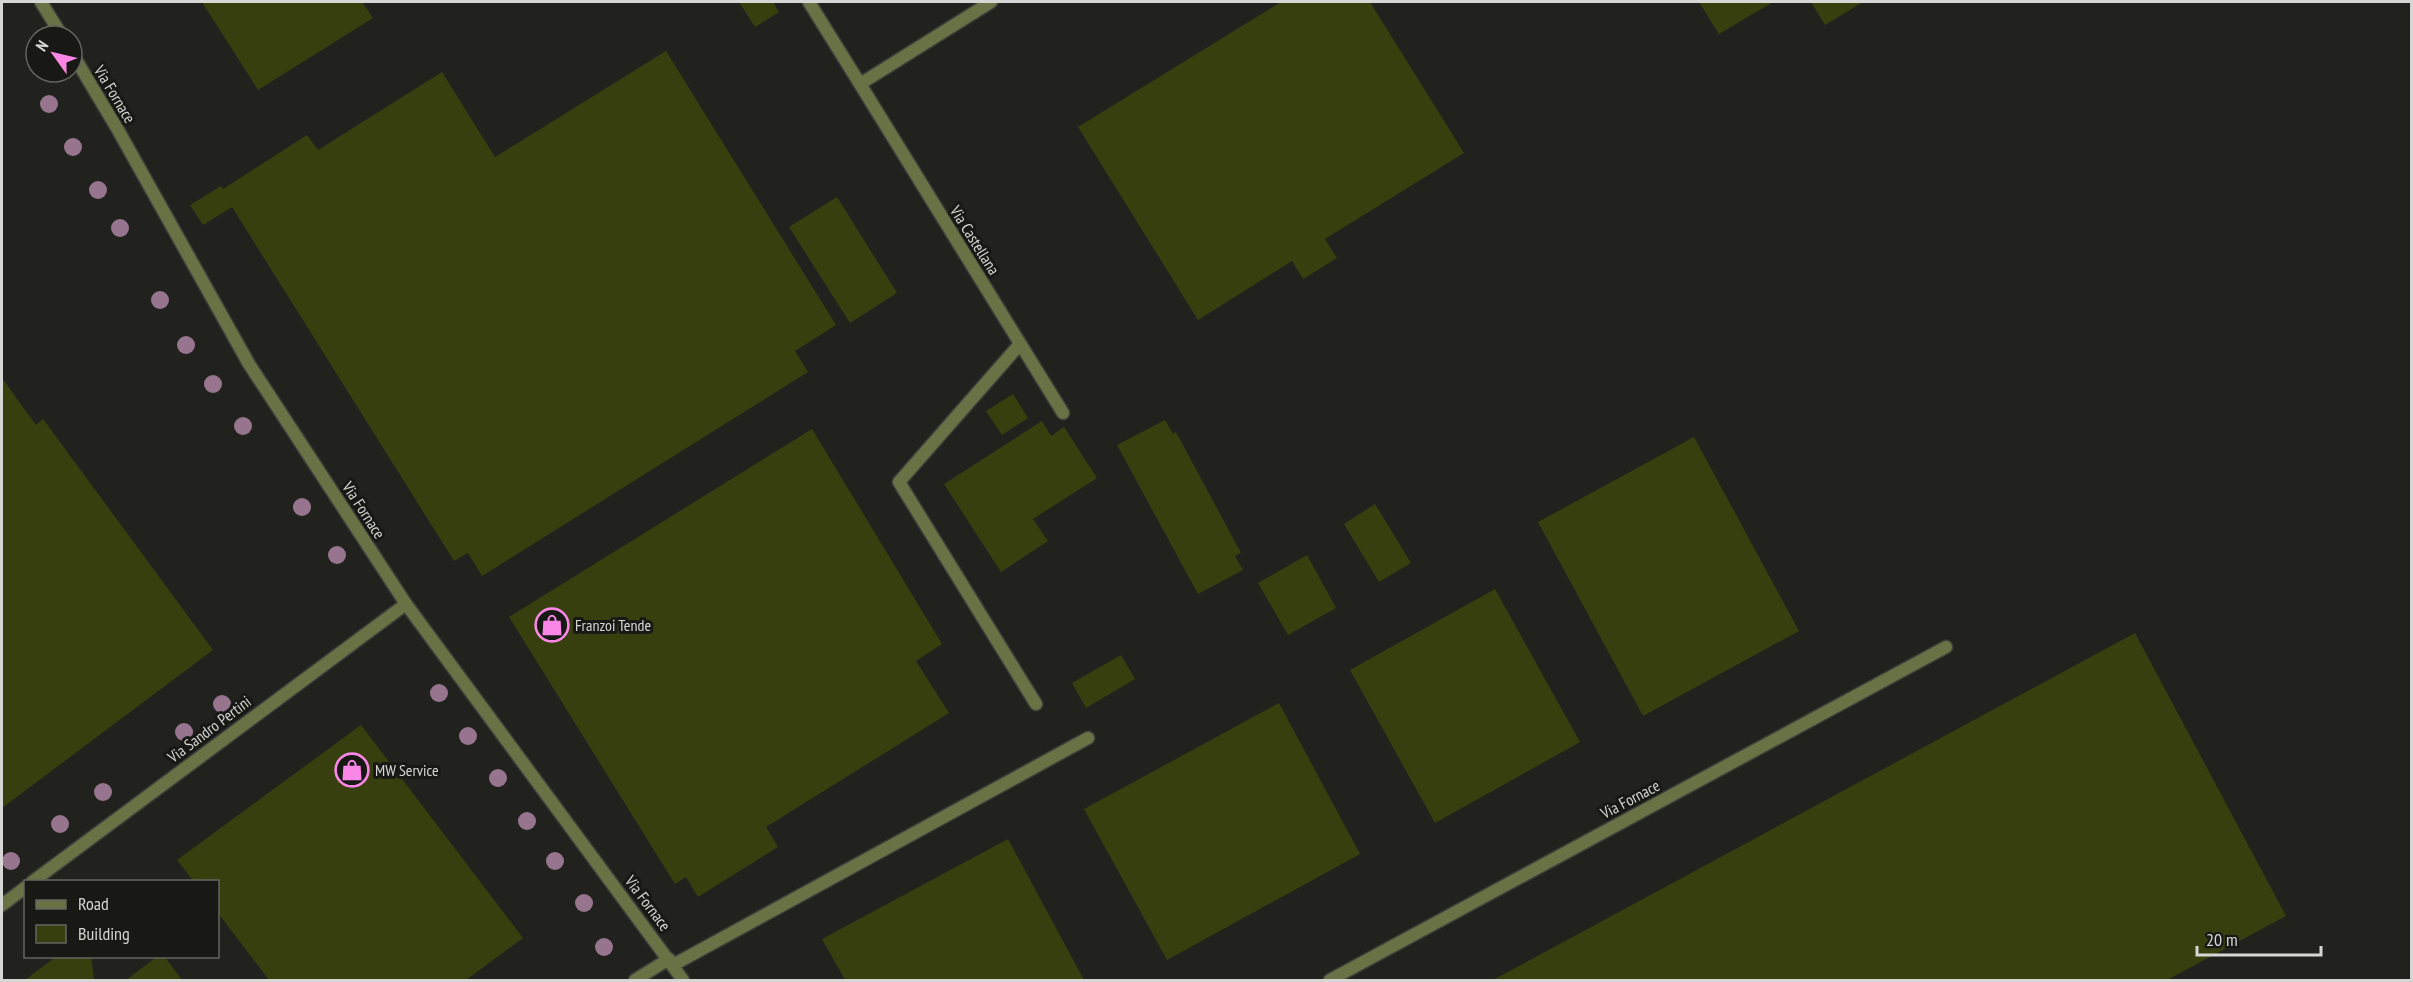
<svg xmlns="http://www.w3.org/2000/svg" width="2413" height="982" viewBox="0 0 2413 982" font-family="'PT Sans Narrow',sans-serif">
	<rect width="100%" height="100%" fill="#21221e"/>
	<g fill="#383f0f">
		<polygon points="202,2 362,2 373,18 258,90"/>
		<polygon points="739,2 773,2 779,12 755,27"/>
		<polygon points="1281,2 1370,2 1464,153 1325,239 1337,258 1303,279 1292,261 1198,320 1078,127"/>
		<polygon points="1699,2 1773,2 1719,34"/>
		<polygon points="1811,2 1863,2 1825,25"/>
		<polygon points="666,51 836,325 795,351 808,372 482,576 468,553 454,561 232,207 203,225 190,205 221,186 223,189 307,135 318,150 442,72 495,157"/>
		<polygon points="837,197 897,293 850,323 789,227"/>
		<polygon points="2,378 36,425 43,419 213,650 2,808"/>
		<polygon points="1013,394 1028,418 1002,435 986,411"/>
		<polygon points="1165,420 1173,434 1176,432 1241,553 1235,556 1243,570 1198,594 1117,445"/>
		<polygon points="1042,421 1051,436 1064,427 1097,478 1033,519 1048,541 1001,572 944,484"/>
		<polygon points="812,429 942,644 916,661 949,713 766,827 778,847 698,897 686,877 675,884 509,617"/>
		<polygon points="1694,437 1799,631 1643,716 1538,522"/>
		<polygon points="1375,504 1411,563 1379,582 1344,524"/>
		<polygon points="1307,555 1336,608 1288,635 1258,583"/>
		<polygon points="1495,589 1580,742 1435,823 1350,670"/>
		<polygon points="2135,633 2286,916 2167,980 1493,980"/>
		<polygon points="1121,655 1135,679 1086,708 1072,683"/>
		<polygon points="1279,703 1360,854 1167,960 1084,809"/>
		<polygon points="361,725 523,938 466,980 269,980 218,913 218,882 194,882 177,860"/>
		<polygon points="1008,839 1084,980 845,980 822,939"/>
		<polygon points="57,956 91,956 94,980 25,980"/>
		<polygon points="158,956 164,956 182,980 126,980"/>
	</g>
	<g fill="none" stroke-linecap="round" stroke-linejoin="round">
		<g stroke="#3e3f3b" stroke-width="15">
			<g id="service">
				<polyline points="1020,344 899,482 1036,704"/>
				<polyline points="673,965 1088,738"/>
			</g>
		</g>
		<g stroke="#3e3f3b" stroke-width="15">
			<g id="minor">
				<polyline points="41,2 62,36"/>
				<polyline points="809,2 860,84 991,2"/>
				<polyline points="72,53 118,130 249,364 406,604 683,980"/>
				<polyline points="860,84 1063,413"/>
				<polyline points="32,882 406,604"/>
				<polyline points="2,905 26,887"/>
				<polyline points="635,980 669,959"/>
				<polyline points="1330,980 1946,647"/>
			</g>
		</g>
		<use href="#service" stroke="#697245" stroke-width="12"/>
		<use href="#minor" stroke="#697245" stroke-width="12"/>
	</g>
	<g fill="#97758e">
		<circle cx="49" cy="104" r="9"/>
		<circle cx="73" cy="147" r="9"/>
		<circle cx="98" cy="190" r="9"/>
		<circle cx="120" cy="228" r="9"/>
		<circle cx="160" cy="300" r="9"/>
		<circle cx="186" cy="345" r="9"/>
		<circle cx="213" cy="384" r="9"/>
		<circle cx="243" cy="426" r="9"/>
		<circle cx="302" cy="507" r="9"/>
		<circle cx="337" cy="555" r="9"/>
		<circle cx="439" cy="693" r="9"/>
		<circle cx="222" cy="704" r="9"/>
		<circle cx="184" cy="732" r="9"/>
		<circle cx="468" cy="736" r="9"/>
		<circle cx="498" cy="778" r="9"/>
		<circle cx="103" cy="792" r="9"/>
		<circle cx="527" cy="821" r="9"/>
		<circle cx="60" cy="824" r="9"/>
		<circle cx="11" cy="861" r="9"/>
		<circle cx="555" cy="861" r="9"/>
		<circle cx="584" cy="903" r="9"/>
		<circle cx="604" cy="947" r="9"/>
	</g>
	<defs>
		<g id="shop-ring" transform="scale(1.725)"><circle r="9.5" fill="#181815" stroke="#fa87e6" stroke-width="1.5"/><path d="M-5-2.5h2.3a2.7 3.5 0 0 1 5.4 0H5L5.5 6h-11ZM-1.5-2.5h3a1.5 2.3 0 0 0-3 0Z" fill="#fa87e6"/></g>
	</defs>
	<g fill-rule="evenodd">
		<use href="#shop-ring" x="552" y="625"/>
		<use href="#shop-ring" x="352" y="770"/>
	</g>
	<g text-anchor="middle" dominant-baseline="central" stroke-width="6" stroke-linejoin="round" paint-order="stroke">
		<g font-size="16" fill="#d6d7d5" stroke="#181815">
			<text transform="translate(115 94) rotate(59)">Via Fornace</text>
			<text transform="translate(975 240) rotate(58)">Via Castellana</text>
			<text transform="translate(364 510) rotate(57)">Via Fornace</text>
			<text transform="translate(209 729) rotate(-37)">Via Sandro Pertini</text>
			<text transform="translate(1630 799) rotate(-28)">Via Fornace</text>
			<text transform="translate(648 903) rotate(53)">Via Fornace</text>
		</g>
		<g font-size="16" fill="#d6d7d5" stroke="#181815" text-anchor="start">
			<text x="575" y="625">Franzoi Tende</text>
			<text x="375" y="770">MW Service</text>
		</g>
	</g>
	<rect width="2413" height="982" fill="none" stroke="#d6d7d5" stroke-width="6"/>
	<rect x="24" y="880" width="195" height="78" fill="#181815" stroke="#646462" stroke-width="1.5"/>
	<rect x="36" y="900" width="30" height="9" fill="#697245" stroke="#646462" stroke-width="1.5"/>
	<text x="78" y="910" font-size="18" fill="#d6d7d5">Road</text>
	<rect x="36" y="925" width="30" height="18" fill="#383f0f" stroke="#646462" stroke-width="1.5"/>
	<text x="78" y="940" font-size="18" fill="#d6d7d5">Building</text>
	<g transform="translate(54 54) rotate(304)"><circle r="28" fill="#181815" stroke="#646462" stroke-width="1.5"/>
	<path d="M0-4.5L10 22L0 15L-10 22Z" fill="#fa87e6"/>
	<text y="-9" font-size="16" font-weight="bold" text-anchor="middle" fill="#d6d7d5">N</text>
	</g>
	<path d="M2197 946v9h124v-9" fill="none" stroke="#d6d7d5" stroke-width="3"/>
	<text x="2206" y="946" font-size="18" fill="#d6d7d5" stroke="#181815" stroke-width="4.5" paint-order="stroke">20 m</text>
</svg>
